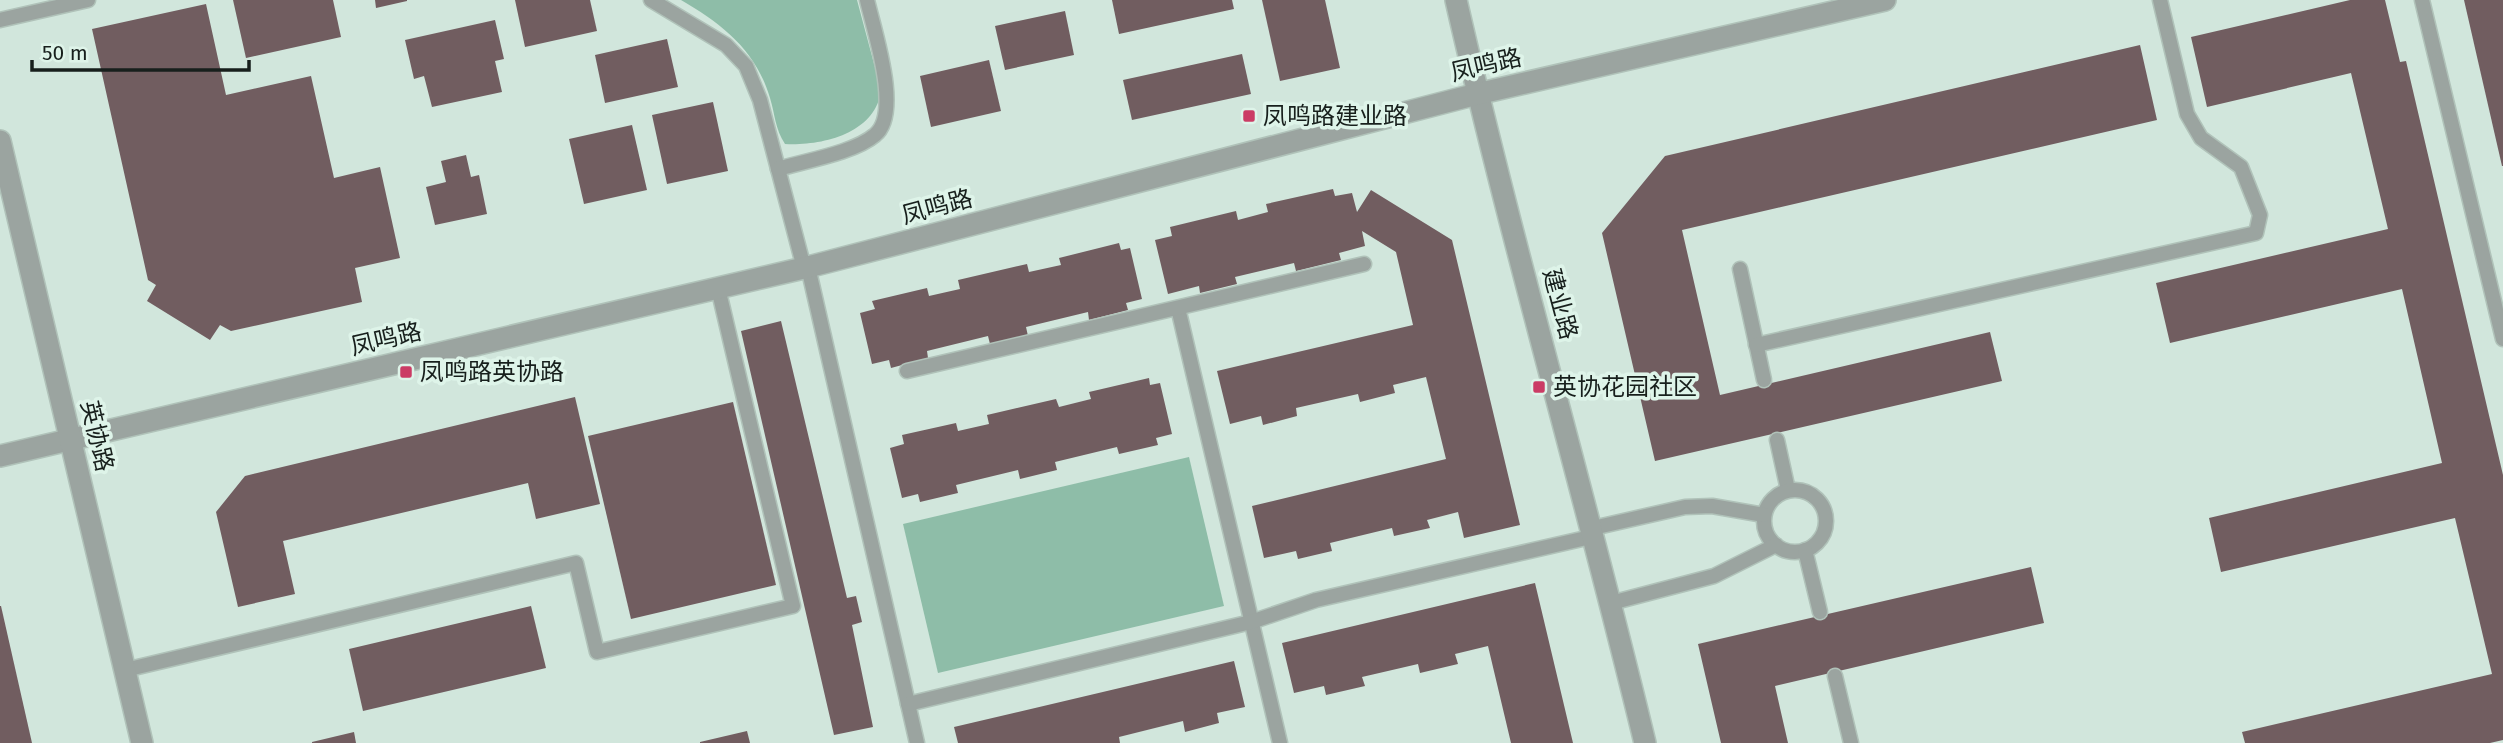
<svg xmlns="http://www.w3.org/2000/svg" width="2503" height="743" viewBox="0 0 2503 743" font-family="'Fira Sans','Noto Sans SC',sans-serif">
	<rect width="100%" height="100%" fill="#d1e6dc"/>
	<g fill="#8ebda8">
		<path d="M 681,0 L 857,0 L 881,90 C 876,133 823,146 785,144 C 775,129 775,114 770,98 C 756,50 722,24 681,0 Z"/>
		<polygon points="1189,457 1224,606 938,673 903,524"/>
	</g>
	<g fill="#715d60">
		<polygon points="233,0 333,0 341,37 246,58"/>
		<polygon points="375,0 407,0 407,1 376,8"/>
		<polygon points="515,0 590,0 597,31 525,47"/>
		<polygon points="1112,0 1232,0 1234,9 1119,34"/>
		<polygon points="1262,0 1325,0 1340,68 1280,81"/>
		<polygon points="2350,0 2385,0 2400,62 2406,61 2503,475 2503,740 2490,743 2245,743 2242,732 2492,674 2455,518 2221,572 2209,518 2442,463 2402,289 2170,343 2156,283 2388,229 2351,73 2207,107 2191,37"/>
		<polygon points="2464,0 2503,0 2503,166 2502,166"/>
		<polygon points="206,4 226,95 311,76 334,178 380,167 400,258 355,268 362,302 231,331 220,325 210,340 147,301 156,285 148,280 92,29"/>
		<polygon points="1065,11 1074,55 1005,70 995,26"/>
		<polygon points="495,20 504,59 495,61 502,92 432,107 424,76 414,79 405,40"/>
		<polygon points="667,39 678,87 605,103 595,55"/>
		<polygon points="2140,45 2157,120 1682,230 1720,395 1990,332 2002,381 1655,461 1602,233 1665,156"/>
		<polygon points="1242,54 1251,94 1132,120 1123,80"/>
		<polygon points="989,60 1001,111 931,127 920,76"/>
		<polygon points="713,102 728,171 667,184 652,115"/>
		<polygon points="632,125 647,190 584,204 569,139"/>
		<polygon points="466,155 471,177 479,175 487,214 435,225 426,187 446,182 441,161"/>
		<polygon points="1333,189 1335,196 1352,193 1357,212 1371,190 1452,240 1520,525 1464,538 1458,512 1427,520 1430,528 1394,536 1392,528 1330,543 1332,551 1298,559 1296,551 1264,558 1252,506 1446,459 1426,377 1393,385 1395,393 1360,402 1358,394 1296,408 1297,416 1263,425 1261,416 1230,424 1217,371 1413,325 1396,252 1362,231 1365,246 1339,253 1341,260 1296,271 1294,263 1235,277 1237,284 1200,293 1199,286 1168,294 1155,240 1172,236 1170,227 1236,211 1238,220 1268,212 1266,204"/>
		<polygon points="1119,243 1121,250 1130,248 1142,299 1126,303 1128,310 1089,320 1088,312 1026,327 1028,336 990,344 988,336 927,351 928,358 891,368 889,360 872,364 860,313 875,309 872,301 927,288 929,296 960,289 958,280 1027,264 1029,272 1061,265 1059,258"/>
		<polygon points="781,321 847,598 856,596 862,622 852,625 873,727 834,735 741,331"/>
		<polygon points="1149,378 1150,385 1160,383 1172,434 1156,438 1158,445 1119,454 1117,447 1055,462 1057,470 1020,479 1018,470 956,485 958,493 920,502 918,494 902,498 890,448 904,444 902,435 956,423 958,431 989,424 987,415 1056,399 1059,407 1091,399 1089,392"/>
		<polygon points="575,397 600,504 536,519 528,483 283,541 295,594 238,607 216,512 245,476"/>
		<polygon points="733,402 776,585 631,619 588,436"/>
		<polygon points="2031,567 2044,623 1775,686 1788,743 1721,743 1698,644"/>
		<polygon points="1535,583 1573,743 1511,743 1488,646 1455,654 1458,664 1420,673 1418,664 1362,677 1365,686 1326,695 1324,686 1294,693 1282,643"/>
		<polygon points="0,606 1,606 32,743 0,743"/>
		<polygon points="531,606 546,668 363,711 349,649"/>
		<polygon points="1234,661 1245,707 1217,713 1219,723 1185,732 1183,721 1119,737 1120,743 958,743 954,727"/>
		<polygon points="747,731 750,743 700,743 700,742"/>
		<polygon points="354,732 356,743 312,743 312,742"/>
	</g>
	<g fill="none" stroke-linecap="round" stroke-linejoin="round">
		<g stroke="#b0c2b9" stroke-width="17">
			<g id="service">
				<polyline points="651,0 726,45 746,66 760,100 804,268"/>
				<polyline points="2422,0 2503,339"/>
				<polyline points="0,20 88,0"/>
				<path d="M 778,169 C 804,161 854,153 875,135 C 902,113 874,31 867,0"/>
				<polyline points="808,267 917,743"/>
				<polyline points="1740,269 1764,380"/>
				<polyline points="1178,308 1280,743"/>
				<polyline points="1756,345 2256,233 2260,215 2241,167 2201,138 2187,114 2160,0"/>
				<polyline points="907,371 1364,264"/>
				<polyline points="1777,440 1788,490"/>
				<circle cx="1795" cy="521" r="31"/>
				<polyline points="1593,528 1685,507 1712,506 1764,515"/>
				<polyline points="1805,550 1820,612"/>
				<polyline points="1611,603 1714,576 1776,545"/>
				<polyline points="125,670 576,563 597,652 793,606 718,288"/>
				<polyline points="1835,676 1851,743"/>
				<polyline points="908,704 1251,622 1316,600 1595,536"/>
			</g>
		</g>
		<g stroke="#b0c2b9" stroke-width="24">
			<g id="minor">
				<path d="M 1456,0 C 1513,249 1585,494 1645,743"/>
				<polyline points="0,456 808,267 1477,94 1885,0"/>
			</g>
		</g>
		<g stroke="#b0c2b9" stroke-width="24">
			<polyline id="tertiary" points="0,141 142,743"/>
		</g>
		<use href="#service" stroke="#9ba4a0" stroke-width="14"/>
		<use href="#minor" stroke="#9ba4a0" stroke-width="21"/>
		<use href="#tertiary" stroke="#9ba4a0" stroke-width="21"/>
	</g>
	<g fill="#cb3c65" stroke="#def4e9" stroke-width="2.5">
		<rect x="1242" y="109" width="14" height="14" rx="3.5"/>
		<rect x="399" y="365" width="14" height="14" rx="3.5"/>
		<rect x="1532" y="380" width="14" height="14" rx="3.5"/>
	</g>
	<g text-anchor="middle" dominant-baseline="central" stroke-width="7" stroke-linejoin="round" paint-order="stroke">
		<g font-size="24" fill="#171f1c" stroke="#def4e9">
			<text transform="translate(1486 65) rotate(-13)">凤鸣路</text>
			<text transform="translate(937 207) rotate(-15)">凤鸣路</text>
			<text transform="translate(1560 304) rotate(75)">建业路</text>
			<text transform="translate(386 339) rotate(-13)">凤鸣路</text>
			<text transform="translate(97 436) rotate(77)">英协路</text>
		</g>
		<g font-size="24" fill="#171f1c" stroke="#def4e9" text-anchor="start">
			<text x="1263" y="116">凤鸣路建业路</text>
			<text x="420" y="372">凤鸣路英协路</text>
			<text x="1553" y="387">英协花园社区</text>
		</g>
	</g>
	<path d="M32 60v10h217v-10" fill="none" stroke="#171f1c" stroke-width="3.5"/>
	<text x="42" y="60" font-size="21" fill="#171f1c" stroke="#def4e9" stroke-width="5" paint-order="stroke">50 m</text>
</svg>
